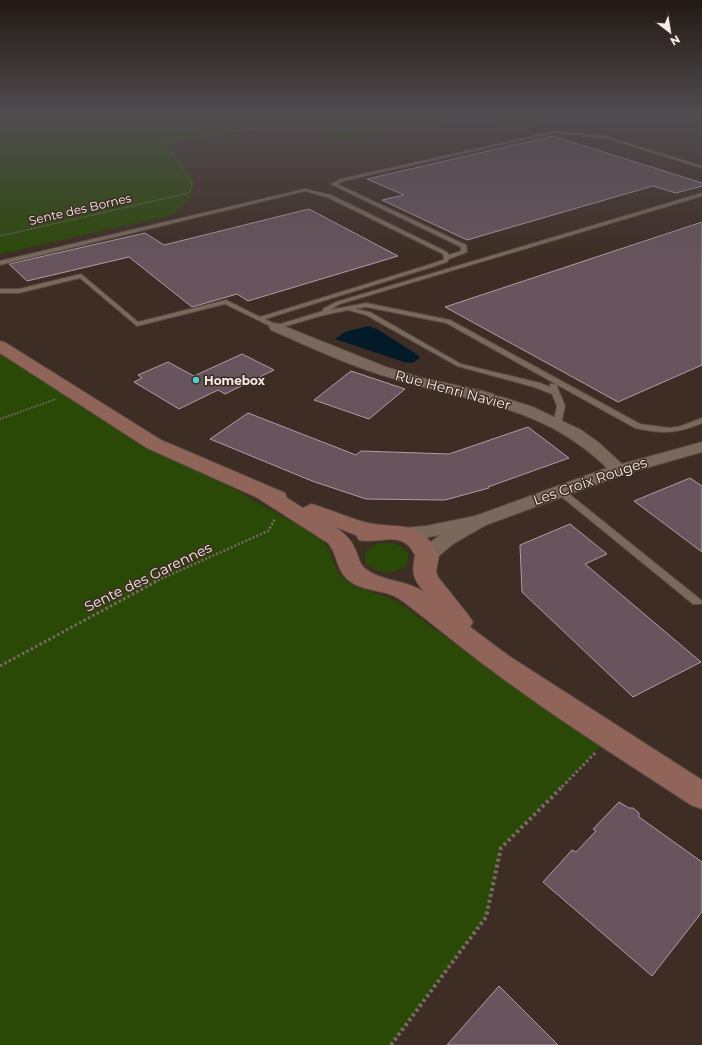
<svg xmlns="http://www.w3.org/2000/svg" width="702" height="1045" viewBox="0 0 702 1045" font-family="Montserrat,sans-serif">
	<rect width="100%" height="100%" fill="#3d2d24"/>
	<g fill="#2a4907">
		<polygon points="0,114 471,114 339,141 307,129 298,121 177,142 171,145 195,182 190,198 173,215 0,254"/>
		<polygon points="485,114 568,114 514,126"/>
		<polygon points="0,347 154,444 319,537 328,547 337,571 345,580 356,587 390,598 404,606 479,662 610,737 501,848 486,917 391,1045 0,1045"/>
		<path d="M 383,543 C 394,543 406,545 409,557 L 405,567 C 392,575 376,574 365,562 L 365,552 L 375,544 Z"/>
	</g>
	<polygon fill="#031a29" points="368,326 377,329 418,355 420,358 412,363 404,362 335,339 345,332"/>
	<g fill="#67545d" stroke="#b19ca6">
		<polygon points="553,136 702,183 702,186 676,193 653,186 467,240 382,200 404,195 367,179"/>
		<polygon points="309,209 398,256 248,301 237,294 192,307 129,257 27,281 9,264 145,233 164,245"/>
		<polygon points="702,222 702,365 618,402 445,307"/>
		<polygon points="242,354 274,370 225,394 218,390 179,409 134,382 142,378 138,375 168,362 194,376"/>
		<polygon points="351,371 405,389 369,419 314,400"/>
		<polygon points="248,413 356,455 361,451 449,454 528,427 569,458 488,487 489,488 445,500 366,499 312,481 210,439"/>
		<polygon points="690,478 702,486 702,552 634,501"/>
		<polygon points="570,524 607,554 585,564 701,662 633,697 522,592 520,545"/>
		<polygon points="619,802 629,808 633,808 639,813 639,817 702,862 702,912 652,976 543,882 572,850 576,852 596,831 593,829"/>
		<polygon points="499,986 558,1045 447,1045"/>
	</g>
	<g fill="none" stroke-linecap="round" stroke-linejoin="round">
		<g stroke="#574941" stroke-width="2">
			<g id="lane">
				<path d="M 554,131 L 605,136 L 702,166 L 702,168 L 605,138 L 554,133 L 343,181 L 337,184 L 466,245 L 467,252 L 449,259 L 447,262 L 432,267 L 265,319 L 277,325 L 323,311 L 323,309 L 336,302 L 702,193 L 702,196 L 340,304 L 330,310 L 366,303 L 450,320 L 640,424 L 670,428 L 681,426 L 702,418 L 702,423 C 677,434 661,434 635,428 L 446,323 L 366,307 L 355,309 L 370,312 L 461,364 L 540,383 L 550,387 L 550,384 L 556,384 L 565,406 L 561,425 L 557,427 L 553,425 L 557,406 L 552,394 L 534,387 L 457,366 L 366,315 L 348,310 L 320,316 L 276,329 L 225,304 L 137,326 L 80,278 L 19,293 L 0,293 L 0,289 L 19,289 L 81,274 L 138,322 L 226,300 L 260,317 L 428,265 L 443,260 L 444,258 L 443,254 L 327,197 L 305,191 L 0,265 L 0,261 L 305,189 L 331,195 L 447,252 L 449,255 L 461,251 L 461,247 L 331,184 L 341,179 Z"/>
				<polygon points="560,488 563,489 701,600 702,602 701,604 693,604 557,493 556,491"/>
			</g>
		</g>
		<g stroke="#574941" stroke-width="2">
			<path id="street" d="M 276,323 L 386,367 L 422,378 L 483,391 L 533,407 L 581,430 L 598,442 L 622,464 L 702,442 L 702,452 L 625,474 L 486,525 L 453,544 L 434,560 L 427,562 L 420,560 L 417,555 L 420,550 L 440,535 C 425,538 407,541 392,537 L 389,533 L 392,529 L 426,526 L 475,516 L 607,468 C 543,406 475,403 395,379 C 352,367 312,348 271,330 L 269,327 L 271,324 Z"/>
		</g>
		<g stroke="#574941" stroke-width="2">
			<path id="secondary" d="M 0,341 L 6,343 L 161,440 L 285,493 L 287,498 L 303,508 L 311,504 C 329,509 346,517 364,522 C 397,531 419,516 439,555 L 436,572 L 438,577 L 469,616 L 473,622 L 470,627 L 509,656 L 702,780 L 702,809 L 691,805 C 624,761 555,718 490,669 C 460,647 432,623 401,600 C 385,588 361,593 346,578 C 336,568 337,553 328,543 L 256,497 L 147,448 L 0,353 ZM 335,527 L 356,535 L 359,540 C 379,545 402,528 415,555 C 412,573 412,577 424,592 C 407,580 384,582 367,570 C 359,565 359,557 355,549 C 351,539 344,533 335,527 Z"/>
		</g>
		<g stroke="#796b63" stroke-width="1" stroke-dasharray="1 1" stroke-linecap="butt">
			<polyline points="232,114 267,125"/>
			<polyline points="0,118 34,114"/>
			<polyline points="702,137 697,138 696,144 702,157"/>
			<polyline points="187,194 191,190 192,186 186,173 164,145 167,143 267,126"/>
		</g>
		<polyline stroke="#796b63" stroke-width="1.5" stroke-dasharray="1 1" stroke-linecap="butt" points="0,236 189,193"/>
		<polyline stroke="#796b63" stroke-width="2" stroke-dasharray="1.5 1.5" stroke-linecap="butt" points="0,419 56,399"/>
		<polyline stroke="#796b63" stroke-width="2.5" stroke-dasharray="2 2" stroke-linecap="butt" points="154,582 268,531 275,519"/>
		<g stroke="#796b63" stroke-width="3" stroke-dasharray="2.5 2.5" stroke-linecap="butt">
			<polyline points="0,666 157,581"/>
			<polyline points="562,787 596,752"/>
		</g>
		<polyline stroke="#796b63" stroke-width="4" stroke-dasharray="3 3" stroke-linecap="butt" points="391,1045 486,917 501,848 563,786"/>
		<use href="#lane" fill="#7a685d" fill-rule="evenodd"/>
		<use href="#street" fill="#7a685d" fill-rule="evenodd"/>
		<use href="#secondary" fill="#91645a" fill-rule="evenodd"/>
	</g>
	<linearGradient id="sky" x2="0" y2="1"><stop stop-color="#221914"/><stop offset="0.44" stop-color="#514c50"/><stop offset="1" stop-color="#514c50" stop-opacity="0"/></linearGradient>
	<rect width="702" height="260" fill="url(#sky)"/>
	<circle fill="#53cdca" stroke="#3d2d24" stroke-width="1.5" cx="196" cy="380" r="4"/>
	<g text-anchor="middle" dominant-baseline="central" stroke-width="3" stroke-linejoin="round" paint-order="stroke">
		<g font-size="12" fill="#f7ede7" stroke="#3d2d24">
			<text transform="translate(80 209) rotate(-13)">Sente des Bornes</text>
		</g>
		<g font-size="12" font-weight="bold" fill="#f7ede7" stroke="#3d2d24" text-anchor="start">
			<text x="204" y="380">Homebox</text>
		</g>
		<g font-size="14" fill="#f7ede7" stroke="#3d2d24">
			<text transform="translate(453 390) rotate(15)">Rue Henri Navier</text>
			<text transform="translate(590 481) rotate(-19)">Les Croix Rouges</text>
			<text transform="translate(148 577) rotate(-26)">Sente des Garennes</text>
		</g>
	</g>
	<g transform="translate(670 32) rotate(149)" stroke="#3d2d24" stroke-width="3" paint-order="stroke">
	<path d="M0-3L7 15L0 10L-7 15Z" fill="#f7ede7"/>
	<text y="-6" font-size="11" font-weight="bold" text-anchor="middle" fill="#f7ede7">N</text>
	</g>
</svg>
